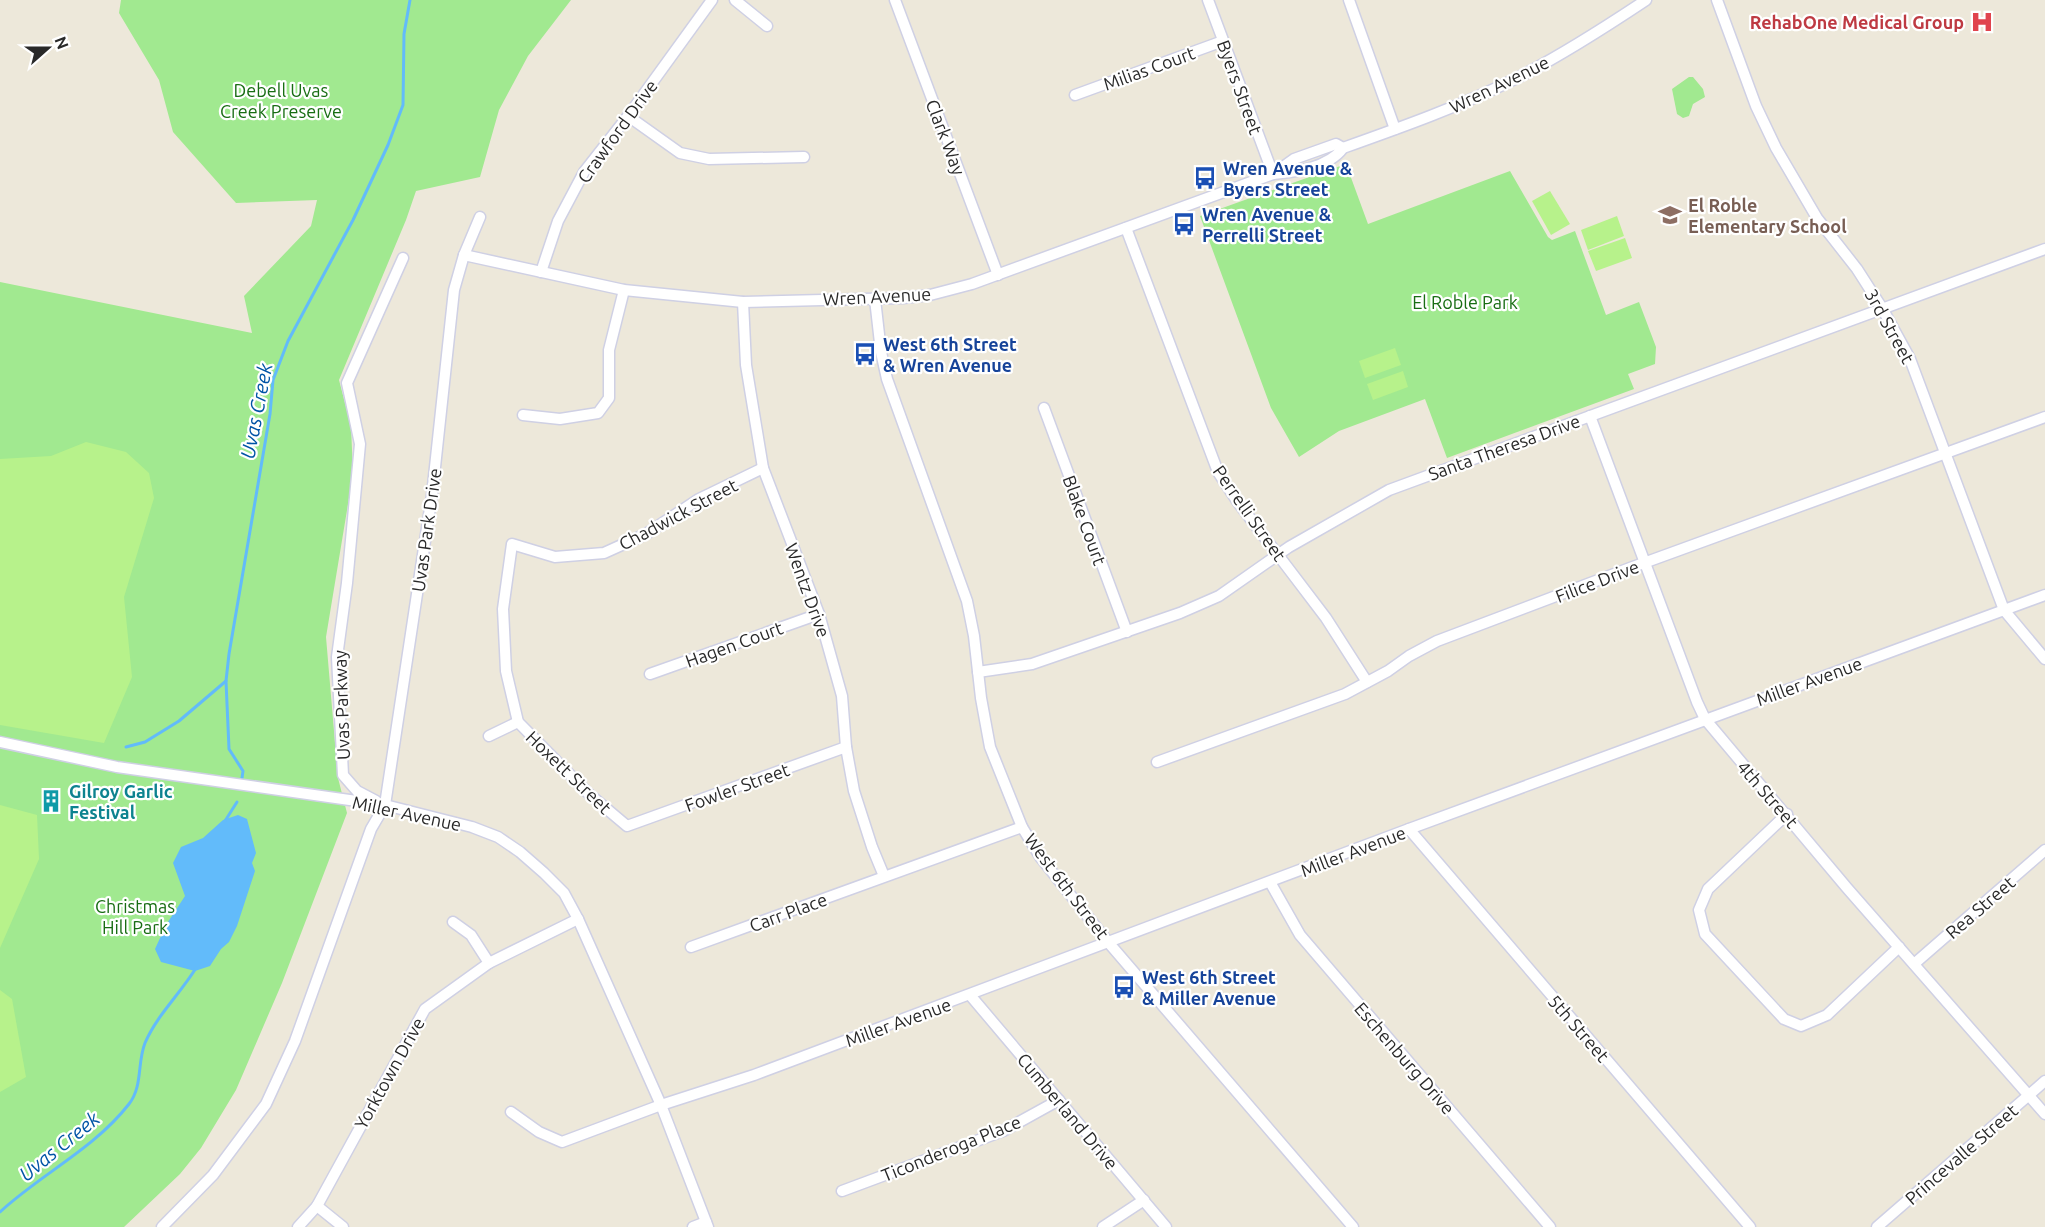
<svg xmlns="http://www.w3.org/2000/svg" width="2045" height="1227" viewBox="0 0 2045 1227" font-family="Ubuntu,sans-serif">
	<rect width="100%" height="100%" fill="#ede8da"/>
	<g fill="#a1e990">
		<polygon points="121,0 571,0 528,56 499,110 480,177 416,191 406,220 339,380 351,426 353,474 326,637 338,778 347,813 282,983 236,1090 201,1148 180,1174 124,1227 0,1227 0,282 252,333 244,296 311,226 317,200 236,203 173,132 159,80 119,13"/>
		<polygon points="1689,77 1693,77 1703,89 1705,97 1693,104 1689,116 1683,118 1677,114 1672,89"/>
		<polygon points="1346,164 1368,224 1510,171 1548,237 1552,240 1575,231 1606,315 1639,302 1656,347 1655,364 1628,374 1634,389 1447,458 1425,399 1339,431 1299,457 1271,408 1200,216"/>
	</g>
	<g fill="#b7f28b">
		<polygon points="1550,191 1570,224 1551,235 1532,201"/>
		<polygon points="1617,216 1624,236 1588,250 1581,230"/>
		<polygon points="1625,238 1632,258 1596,271 1588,251"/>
		<polygon points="1395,348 1401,365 1365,378 1359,361"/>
		<polygon points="1403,371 1408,387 1373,400 1367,384"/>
		<polygon points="86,442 126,452 149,473 154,498 124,597 132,677 104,743 0,725 0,459 51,456"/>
		<polygon points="0,805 37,815 39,859 0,948"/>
		<polygon points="0,990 12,999 26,1077 0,1092"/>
	</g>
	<polygon fill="#62bbfa" points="238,815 247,819 256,853 252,863 255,871 237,926 229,942 221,949 210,966 195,971 161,962 155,949 166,925 185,896 173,863 181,847 203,838 223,820"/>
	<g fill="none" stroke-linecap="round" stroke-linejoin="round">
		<g stroke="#62bbfa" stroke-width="3">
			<polyline points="126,747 145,742 179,721 226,681"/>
			<polyline points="242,778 243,771 229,749 226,681 229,654 270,414 273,380 288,341 353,220 388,145 403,105 404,34 410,0"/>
			<polyline points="225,821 237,802"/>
			<path d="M 0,1212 C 41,1174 94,1149 129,1104 C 143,1086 137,1063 145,1043 C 157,1015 180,994 196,968"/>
		</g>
		<g stroke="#cfd0e4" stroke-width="13">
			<g id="minor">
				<polyline points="735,0 767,26"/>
				<polyline points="895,0 998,275"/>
				<polyline points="1208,0 1273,174"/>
				<polyline points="1349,0 1395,129"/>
				<polyline points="1717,0 1756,106 1776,148 1817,218 1857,269 1882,308 1910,359 2004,610 2045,659"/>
				<polyline points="1075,95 1223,41"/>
				<polyline points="628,116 680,153 709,159 804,157"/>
				<polyline points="1273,174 1294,159 1336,144 1343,148"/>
				<polyline points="1126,228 1218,472 1237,501 1326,618 1367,682"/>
				<path d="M 464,255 L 624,290 L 743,302 L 903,298 L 930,295 L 972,284 L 1273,174 C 1296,172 1328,168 1343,148 C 1402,127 1461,106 1517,78 C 1562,55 1604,28 1646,0"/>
				<polyline points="541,272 558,221 584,172 628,116 712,0"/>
				<polyline points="875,299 881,352 887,379 967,601 974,636 981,698 990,747 1022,827 1041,858 1108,942 1353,1227"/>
				<polyline points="743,302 746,365 763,468 819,614 842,696 846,747 854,791 872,847 884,876"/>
				<polyline points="1044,408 1127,632"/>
				<polyline points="523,415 560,419 598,413 609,398 609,350 624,290"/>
				<polyline points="1590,416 1697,702 1705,719 1847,888 2045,1114"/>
				<polyline points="763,468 699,499 646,534 604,553 555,557 512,544 503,609 506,671 518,722 589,794 627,826 846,747"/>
				<polyline points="978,672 1032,664 1180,613 1219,596 1289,547 1389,490 2045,249"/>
				<polyline points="650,674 819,614"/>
				<polyline points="489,736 518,722"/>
				<polyline points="0,742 117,767 385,805 472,827 498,837 520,852 544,873 564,893 578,919 661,1105 708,1227"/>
				<polyline points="1157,762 1345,694 1388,671 1409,656 1437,641 1630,568 2045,417"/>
				<polyline points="376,801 357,791 343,775 337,657 347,583 360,444 347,383 403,258"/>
				<polyline points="1787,814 1708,889 1699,910 1705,934 1784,1019 1801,1026 1827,1015 1899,947"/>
				<polyline points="1409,829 1750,1227"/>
				<polyline points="1270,882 1300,935 1550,1227"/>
				<polyline points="453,922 471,935 489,963"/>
				<polyline points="691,947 1022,827"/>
				<polyline points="1914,964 2045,850"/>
				<polyline points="970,995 1166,1227"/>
				<polyline points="511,1112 539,1132 562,1142 661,1105 754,1075 1409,829 2045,595"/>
				<polyline points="842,1191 1003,1131 1059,1100"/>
				<polyline points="317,1206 343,1227"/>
				<polyline points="162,1227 213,1175 266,1104 295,1041 371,829 385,805 432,495 454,290 464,255 480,217"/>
				<polyline points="298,1227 317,1206 425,1009 489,963 578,919"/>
				<polyline points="693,1227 706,1222"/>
				<polyline points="1103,1227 1144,1200"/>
				<polyline points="1877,1227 2045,1081"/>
			</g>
		</g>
		<use href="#minor" stroke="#fff" stroke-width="10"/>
	</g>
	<defs>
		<g id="hospital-bare" transform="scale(1.8)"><path d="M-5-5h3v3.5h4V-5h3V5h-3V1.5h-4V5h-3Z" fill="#e0444e" stroke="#fff" stroke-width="2.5" paint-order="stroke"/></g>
		<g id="bus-bare" transform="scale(1.8)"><path d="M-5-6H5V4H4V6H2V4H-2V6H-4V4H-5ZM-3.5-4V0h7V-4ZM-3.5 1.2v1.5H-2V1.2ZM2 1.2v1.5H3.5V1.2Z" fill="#1a4fb4" stroke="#fff" stroke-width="2.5" paint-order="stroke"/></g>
		<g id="school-bare" transform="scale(1.8)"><path d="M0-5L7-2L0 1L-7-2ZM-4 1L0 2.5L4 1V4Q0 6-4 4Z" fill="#8d6e63" stroke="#fff" stroke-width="2.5" paint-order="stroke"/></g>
		<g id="building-bare" transform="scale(1.8)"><path d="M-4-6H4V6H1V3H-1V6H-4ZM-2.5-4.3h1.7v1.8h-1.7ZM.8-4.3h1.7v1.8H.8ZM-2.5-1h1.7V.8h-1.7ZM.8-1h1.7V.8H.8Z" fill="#0f9aa8" stroke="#fff" stroke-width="2.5" paint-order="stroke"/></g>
	</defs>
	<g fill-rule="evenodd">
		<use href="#hospital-bare" x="1982" y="22"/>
		<use href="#bus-bare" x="1205" y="178"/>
		<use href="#school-bare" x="1670" y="215"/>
		<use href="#bus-bare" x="1184" y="224"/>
		<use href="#bus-bare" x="865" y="354"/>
		<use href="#building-bare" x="51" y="801"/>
		<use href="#bus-bare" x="1124" y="987"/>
	</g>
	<g text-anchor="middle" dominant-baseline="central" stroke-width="4.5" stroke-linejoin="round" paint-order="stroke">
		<g font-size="18" font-weight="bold" fill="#be3a42" stroke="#fff" text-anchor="end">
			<text x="1964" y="22">RehabOne Medical Group</text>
		</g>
		<g font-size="18" fill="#292929" stroke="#fff">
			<text transform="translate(1149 68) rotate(-20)">Milias Court</text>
			<text transform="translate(1499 84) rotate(-26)">Wren Avenue</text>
			<text transform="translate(1240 87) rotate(70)">Byers Street</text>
			<text transform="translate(617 131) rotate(-54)">Crawford Drive</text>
			<text transform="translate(946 137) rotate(69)">Clark Way</text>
			<text transform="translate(877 296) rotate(-3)">Wren Avenue</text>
			<text transform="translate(1890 326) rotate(61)">3rd Street</text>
			<text transform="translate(1504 447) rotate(-20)">Santa Theresa Drive</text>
			<text transform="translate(1250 513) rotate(55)">Perrelli Street</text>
			<text transform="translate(678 514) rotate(-28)">Chadwick Street</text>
			<text transform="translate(1085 520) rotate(70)">Blake Court</text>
			<text transform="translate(426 530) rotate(-82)">Uvas Park Drive</text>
			<text transform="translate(1597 581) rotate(-21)">Filice Drive</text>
			<text transform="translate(808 590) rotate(70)">Wentz Drive</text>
			<text transform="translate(734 644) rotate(-20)">Hagen Court</text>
			<text transform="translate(1809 681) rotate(-20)">Miller Avenue</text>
			<text transform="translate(341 705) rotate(-92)">Uvas Parkway</text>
			<text transform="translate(569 772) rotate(44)">Hoxett Street</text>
			<text transform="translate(737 787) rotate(-20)">Fowler Street</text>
			<text transform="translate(1768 794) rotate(49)">4th Street</text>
			<text transform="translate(407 813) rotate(12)">Miller Avenue</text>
			<text transform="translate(1353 851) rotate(-21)">Miller Avenue</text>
			<text transform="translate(1067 886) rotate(53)">West 6th Street</text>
			<text transform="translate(1980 907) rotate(-41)">Rea Street</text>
			<text transform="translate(788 912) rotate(-20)">Carr Place</text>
			<text transform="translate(898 1022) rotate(-20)">Miller Avenue</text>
			<text transform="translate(1579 1028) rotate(49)">5th Street</text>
			<text transform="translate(1405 1058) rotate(49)">Eschenburg Drive</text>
			<text transform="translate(389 1073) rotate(-61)">Yorktown Drive</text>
			<text transform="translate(1068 1111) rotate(50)">Cumberland Drive</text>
			<text transform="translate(951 1148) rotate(-22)">Ticonderoga Place</text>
			<text transform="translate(1961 1154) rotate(-41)">Princevalle Street</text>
		</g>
		<g font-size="18" fill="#186d13" stroke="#fff">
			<text x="281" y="90">Debell Uvas<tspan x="281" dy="21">Creek Preserve</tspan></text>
			<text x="1465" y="302">El Roble Park</text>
			<text x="135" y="906">Christmas<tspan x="135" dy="21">Hill Park</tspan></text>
		</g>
		<g font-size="18" font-weight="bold" fill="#164399" stroke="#fff" text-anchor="start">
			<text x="1223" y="168">Wren Avenue &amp;<tspan x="1223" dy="21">Byers Street</tspan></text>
			<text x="1202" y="214">Wren Avenue &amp;<tspan x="1202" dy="21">Perrelli Street</tspan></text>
			<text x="883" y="344">West 6th Street<tspan x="883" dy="21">&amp; Wren Avenue</tspan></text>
			<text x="1142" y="977">West 6th Street<tspan x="1142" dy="21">&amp; Miller Avenue</tspan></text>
		</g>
		<g font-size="18" font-weight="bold" fill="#785e54" stroke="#fff" text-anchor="start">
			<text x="1688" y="205">El Roble<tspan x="1688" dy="21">Elementary School</tspan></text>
		</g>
		<g font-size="18" font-weight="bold" fill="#0d838f" stroke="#fff" text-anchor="start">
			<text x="69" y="791">Gilroy Garlic<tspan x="69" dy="21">Festival</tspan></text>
		</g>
		<g font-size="20" font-style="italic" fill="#0154a6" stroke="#fff">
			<text transform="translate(256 411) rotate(-79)">Uvas Creek</text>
			<text transform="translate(59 1146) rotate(-39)">Uvas Creek</text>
		</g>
	</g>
	<g transform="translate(48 48) rotate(69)" stroke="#ffffff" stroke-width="4.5" paint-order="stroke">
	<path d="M0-4.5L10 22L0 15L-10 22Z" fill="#292929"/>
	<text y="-9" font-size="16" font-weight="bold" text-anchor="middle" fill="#292929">N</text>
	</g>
</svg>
